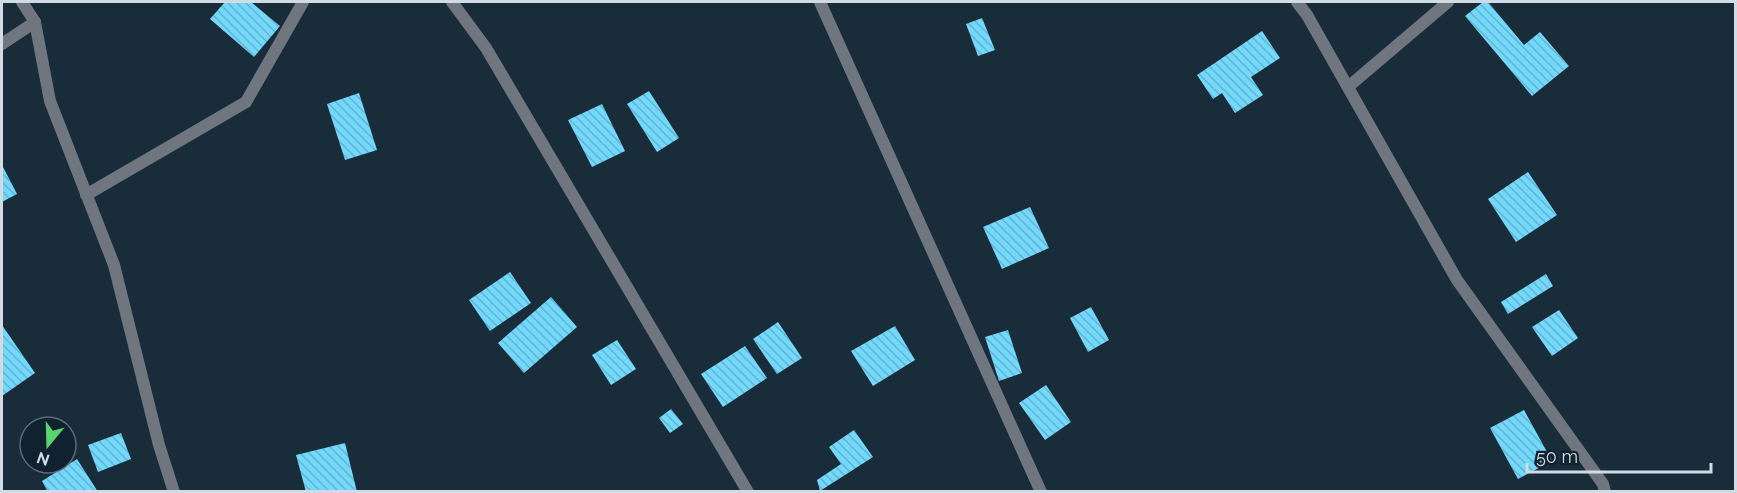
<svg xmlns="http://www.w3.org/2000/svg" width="1737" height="493" viewBox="0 0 1737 493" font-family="Raleway,sans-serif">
	<defs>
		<pattern id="building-back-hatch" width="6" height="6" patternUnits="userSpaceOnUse" patternTransform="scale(1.5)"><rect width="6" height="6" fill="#72d9fc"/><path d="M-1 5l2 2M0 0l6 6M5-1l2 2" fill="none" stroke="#65b3ce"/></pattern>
	</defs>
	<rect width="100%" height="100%" fill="#192c3a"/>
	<g fill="url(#building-back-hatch)">
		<polygon points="225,2 251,2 280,26 254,57 210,19"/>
		<polygon points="1483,2 1488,2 1524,45 1540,32 1569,66 1532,96 1465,16"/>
		<polygon points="982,18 995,50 978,56 966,24"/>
		<polygon points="1262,31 1280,58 1251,77 1263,95 1235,113 1222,93 1213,99 1197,75"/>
		<polygon points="649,91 679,138 657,152 627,104"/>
		<polygon points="359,93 377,150 345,160 327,104"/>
		<polygon points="602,104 625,151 592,167 568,120"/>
		<polygon points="2,165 17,194 2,202"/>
		<polygon points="1528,172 1557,215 1516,242 1488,199"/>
		<polygon points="1030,207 1049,248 1002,269 983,227"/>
		<polygon points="510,272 531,303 490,331 469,300"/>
		<polygon points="1546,274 1553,286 1508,314 1501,302"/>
		<polygon points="551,297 577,327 524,373 498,343"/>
		<polygon points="1091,307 1109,340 1088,352 1070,318"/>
		<polygon points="1559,310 1578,338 1552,356 1532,327"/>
		<polygon points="778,322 802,358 777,374 753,339"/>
		<polygon points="2,325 35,373 2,396"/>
		<polygon points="895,326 915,360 873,386 851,351"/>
		<polygon points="1008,330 1022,373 999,381 985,337"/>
		<polygon points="617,340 636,369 611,385 592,355"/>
		<polygon points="745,346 767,378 723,407 701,374"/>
		<polygon points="1046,385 1071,422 1045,440 1019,403"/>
		<polygon points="671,409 683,424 670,433 659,418"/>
		<polygon points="1524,410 1552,461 1518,479 1490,428"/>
		<polygon points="854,430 873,457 820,491 817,480 841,464 829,447"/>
		<polygon points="121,433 131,459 98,472 88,445"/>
		<polygon points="345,443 357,492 306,492 296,455"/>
		<polygon points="77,459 98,492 48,492 42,481"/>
	</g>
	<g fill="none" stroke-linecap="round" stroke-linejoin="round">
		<g stroke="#70767f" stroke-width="12">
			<polyline points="22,2 35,22 50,101 114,265 159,445 174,492"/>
			<polyline points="452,2 486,48 748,492"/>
			<polyline points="820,2 1041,492"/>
			<polyline points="1297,2 1307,15 1457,280 1603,484 1605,492"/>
			<polyline points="2,44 35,22"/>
			<polyline points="1348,87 1448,2"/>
			<polyline points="86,195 246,102 303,2"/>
		</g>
	</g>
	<rect width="1737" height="493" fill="none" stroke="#d0dbe4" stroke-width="6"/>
	<g transform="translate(48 445) rotate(199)"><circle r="28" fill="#102230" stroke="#5d6c78" stroke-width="1.5"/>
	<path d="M0-4.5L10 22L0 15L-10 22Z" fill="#5ad56e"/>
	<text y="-9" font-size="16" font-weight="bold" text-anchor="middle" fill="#d0dbe4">N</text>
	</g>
	<path d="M1527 463v9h184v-9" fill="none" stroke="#d0dbe4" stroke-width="3"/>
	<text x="1536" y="463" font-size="18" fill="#d0dbe4" stroke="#102230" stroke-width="4.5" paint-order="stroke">50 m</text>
</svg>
